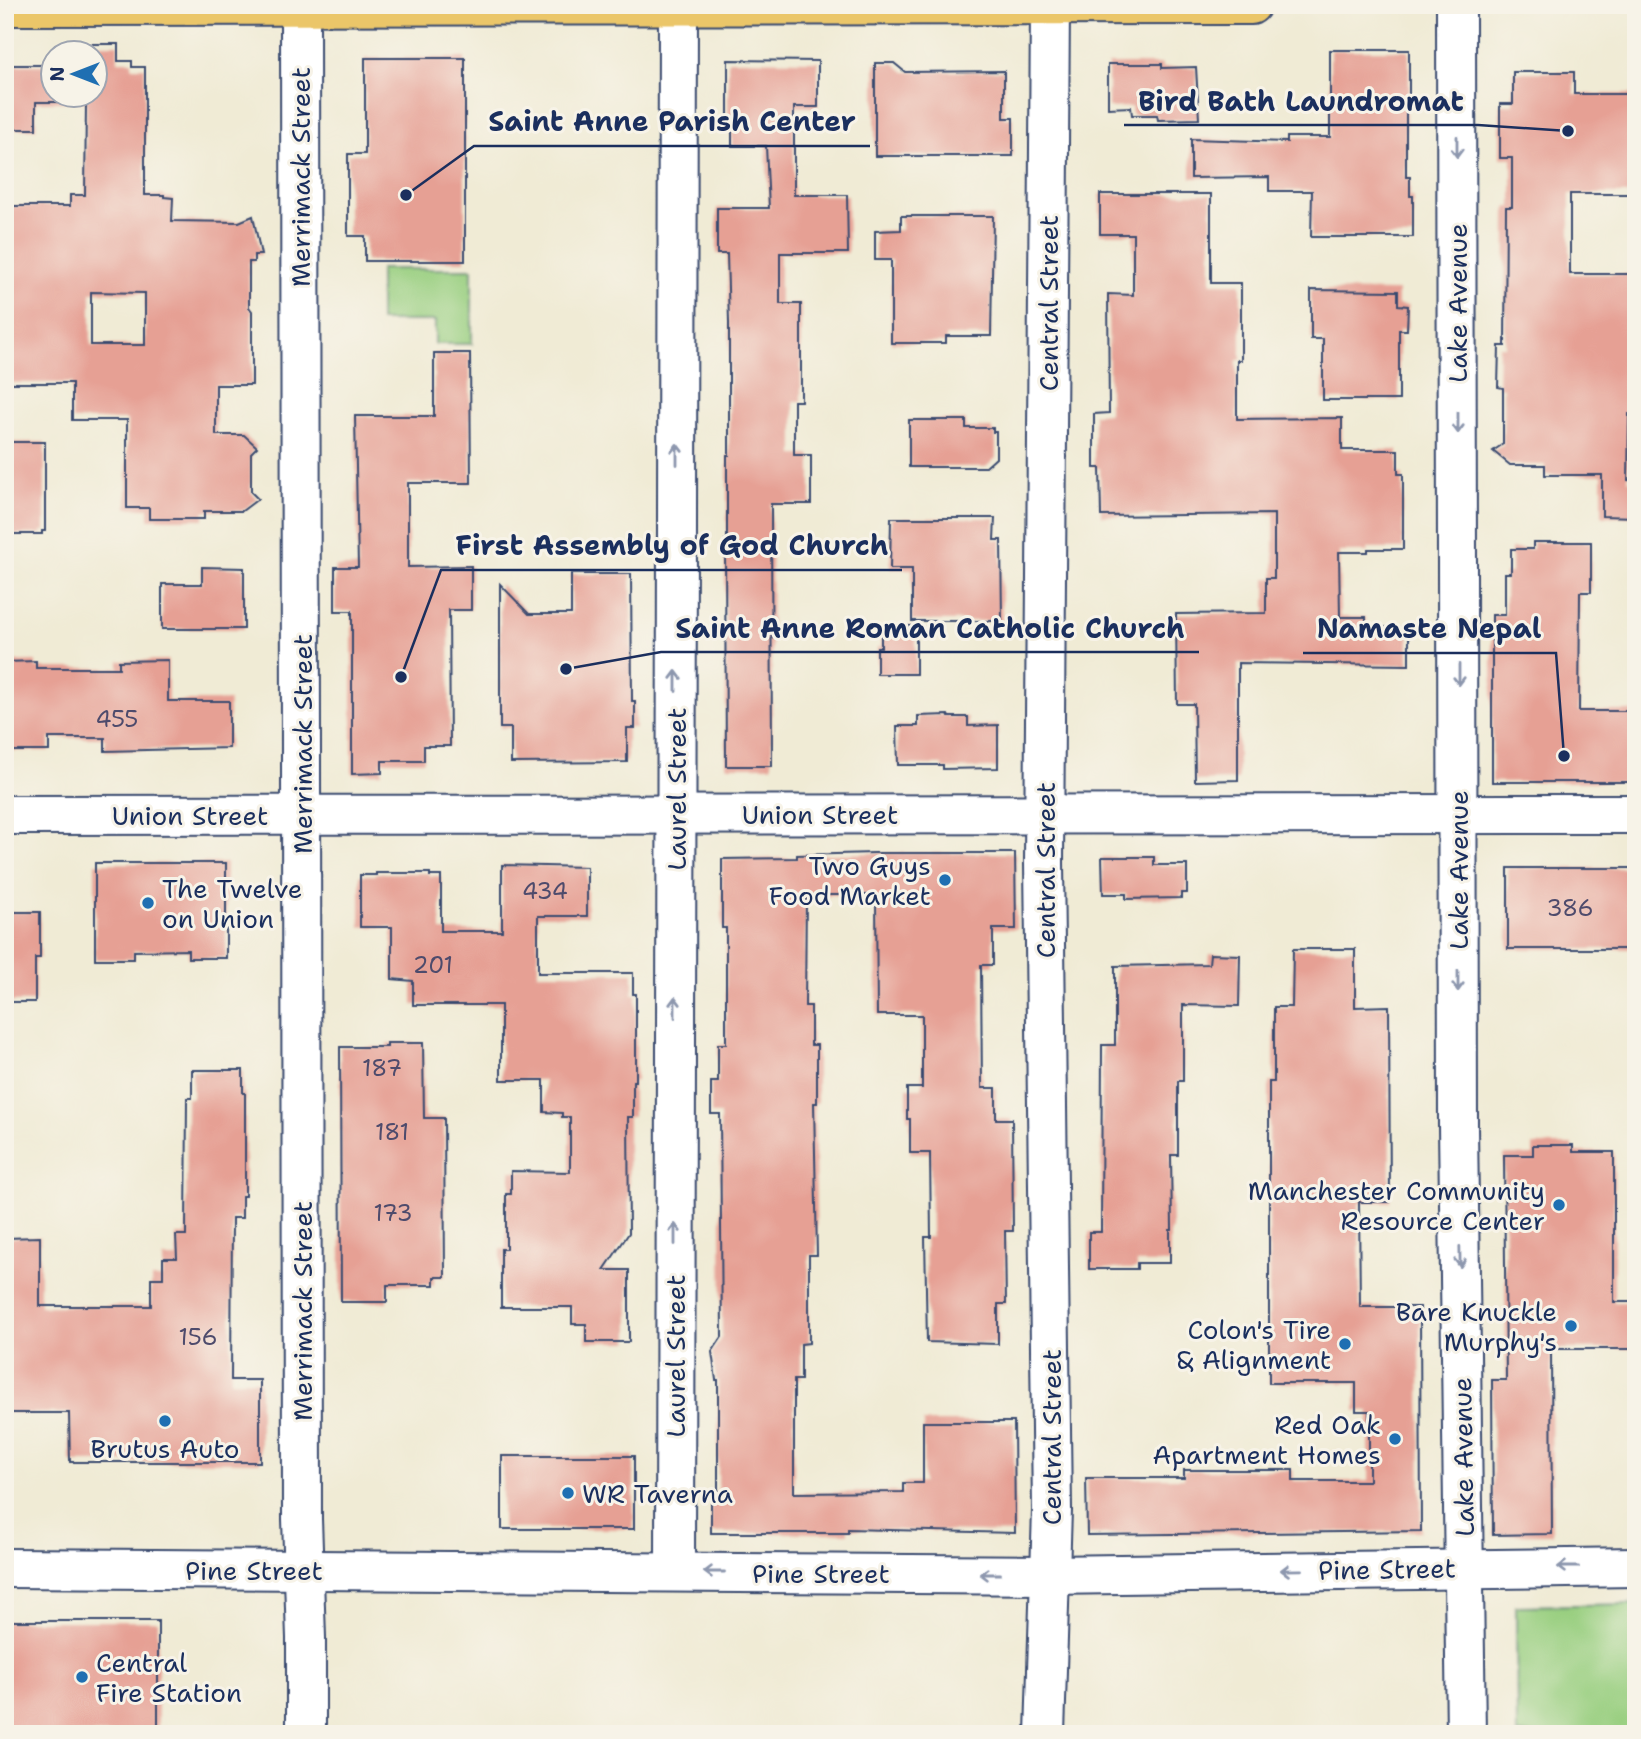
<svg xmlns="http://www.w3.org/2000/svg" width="1641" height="1739" viewBox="0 0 1641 1739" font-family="'Shantell Sans',sans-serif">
	<rect width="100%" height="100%" fill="#f7f3e8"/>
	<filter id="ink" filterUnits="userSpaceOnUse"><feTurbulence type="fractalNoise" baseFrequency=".0143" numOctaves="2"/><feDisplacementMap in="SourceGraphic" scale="14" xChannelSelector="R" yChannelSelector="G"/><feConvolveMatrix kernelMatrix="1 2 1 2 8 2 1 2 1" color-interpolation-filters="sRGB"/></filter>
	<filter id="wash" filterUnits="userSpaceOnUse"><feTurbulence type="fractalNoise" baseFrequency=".00686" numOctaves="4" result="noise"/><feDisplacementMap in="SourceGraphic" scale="28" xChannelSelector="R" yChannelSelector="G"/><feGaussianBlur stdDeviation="1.57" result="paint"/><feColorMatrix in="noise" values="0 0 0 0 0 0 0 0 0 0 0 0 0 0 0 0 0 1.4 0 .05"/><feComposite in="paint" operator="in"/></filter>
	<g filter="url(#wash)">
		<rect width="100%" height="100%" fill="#f0ebd5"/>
		<g fill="#99cf80" stroke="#5a7f6f" stroke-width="2">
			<polygon points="380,269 472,269 472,344 435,344 435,321 380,321"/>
			<polygon points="1636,1604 1636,1734 1517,1734 1516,1606"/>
		</g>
		<g id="blocks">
			<g fill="#e6a094" fill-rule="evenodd">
				<path d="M 70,44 L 118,44 L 118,61 L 132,61 L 132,67 L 145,67 L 145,195 L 164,195 L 164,197 L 173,198 L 172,221 L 239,222 L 253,216 L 261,255 L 254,255 L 254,262 L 249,262 L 249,307 L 252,311 L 252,385 L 216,385 L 216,435 L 244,435 L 257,447 L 251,453 L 251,492 L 258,499 L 242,511 L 204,511 L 204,519 L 149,519 L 149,508 L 127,508 L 127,420 L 72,420 L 72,383 L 11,383 L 11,381 L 5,381 L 5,206 L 70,206 L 70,195 L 85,195 L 86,102 L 36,102 L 36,129 L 5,129 L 5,65 L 52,65 L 52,94 L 94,94 L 94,52 L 70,52 ZM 91,292 L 145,293 L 145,345 L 91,345 Z"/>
				<polygon points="1330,50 1409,50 1409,107 1406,107 1406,177 1410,177 1410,196 1413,196 1413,237 1311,237 1312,191 1269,191 1269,177 1191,178 1191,139 1287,142 1287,137 1330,137"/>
				<polygon points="365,58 465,58 465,261 365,261 365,236 348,236 348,154 365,154"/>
				<polygon points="728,60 818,61 818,107 794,107 794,195 847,195 848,253 780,253 780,304 801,304 801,401 794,401 794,455 811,455 811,504 771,504 772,766 726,766 725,540 727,540 727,455 729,455 729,323 727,254 717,254 717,208 769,208 766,146 732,146 732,118 728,118"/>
				<polygon points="875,63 894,63 905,72 1004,71 1004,118 1013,118 1013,156 875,156"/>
				<polygon points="1108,64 1162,64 1162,68 1196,67 1199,119 1158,120 1157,115 1132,115 1131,107 1108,108"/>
				<polygon points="1513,72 1574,72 1574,94 1636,94 1636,194 1570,194 1570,274 1636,274 1636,414 1629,414 1628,480 1636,481 1636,517 1602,516 1602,475 1545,475 1545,465 1510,465 1493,451 1503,444 1503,388 1498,387 1499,346 1505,346 1506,207 1512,207 1512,158 1500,158 1500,104 1513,104"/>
				<polygon points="1100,194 1211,194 1211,283 1241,283 1241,360 1237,360 1237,419 1342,418 1342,450 1398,450 1398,474 1403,474 1403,549 1368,549 1368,552 1339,552 1340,617 1366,617 1366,627 1409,628 1409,665 1238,663 1238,780 1195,781 1194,704 1177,704 1176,614 1266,613 1266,578 1274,578 1274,514 1101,516 1100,468 1094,468 1094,414 1109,413 1108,294 1133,295 1133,234 1100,234"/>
				<polygon points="901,216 993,216 991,336 946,336 946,343 891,343 891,260 875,260 875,231 901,230"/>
				<polygon points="1311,290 1398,291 1398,305 1408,306 1407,330 1399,330 1399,400 1323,400 1323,339 1311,339"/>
				<polygon points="434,353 470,353 471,483 408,483 408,567 471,566 471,610 449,610 450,746 424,746 424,761 382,761 382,773 352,774 352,611 335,611 335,567 358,567 355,416 434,416"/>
				<polygon points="909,420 966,420 966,428 993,428 993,432 996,432 996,458 986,467 909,467"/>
				<polygon points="5,442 45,442 45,531 42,531 42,534 5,534"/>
				<polygon points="891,518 995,518 994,540 1001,540 1002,621 912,621 912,569 890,569"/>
				<polygon points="1533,542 1591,542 1591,592 1580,592 1579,711 1636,711 1636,782 1492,782 1492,615 1505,615 1505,573 1511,573 1511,549 1533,549"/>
				<polygon points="202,567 244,568 244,629 162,629 162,584 202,584"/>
				<polygon points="571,574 631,574 632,701 635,701 635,728 627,728 627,762 511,763 511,728 500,728 500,584 529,614 571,614"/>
				<polygon points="881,626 916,626 916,674 877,674 877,647 881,647"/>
				<polygon points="168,660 168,701 229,701 229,748 105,751 105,738 49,738 49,751 5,751 5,662 36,661 36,668 119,668 119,661"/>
				<polygon points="948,715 949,717 968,717 968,726 998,725 998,768 943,769 943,765 898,765 897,726 918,726 918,716"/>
				<polygon points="875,853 1015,853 1016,929 993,929 993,965 981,965 982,1088 996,1088 996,1119 1012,1119 1013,1231 1005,1231 1006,1304 998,1304 998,1344 927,1342 925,1237 931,1237 930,1153 910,1153 910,1119 907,1119 907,1088 922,1088 922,1015 877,1015 876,895 806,895 805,1006 811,1006 811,1045 817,1045 817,1103 814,1103 817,1255 809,1255 809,1343 801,1344 801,1380 794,1380 794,1493 903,1492 903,1483 923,1483 923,1422 1014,1422 1015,1533 848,1529 848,1533 711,1533 711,1492 718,1493 718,1380 716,1380 712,1352 722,1337 720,1114 711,1114 711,1082 718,1082 718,1044 726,1044 726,928 722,928 722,859 797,858 797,855"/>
				<polygon points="1102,857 1154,857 1154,865 1187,865 1187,893 1181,893 1181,898 1126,899 1126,894 1103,894"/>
				<polygon points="95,863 226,863 226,958 188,958 188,950 134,951 134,959 95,959"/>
				<polygon points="502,865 587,867 587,916 538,916 538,973 633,973 633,994 636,994 636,1081 633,1081 633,1117 628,1117 629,1233 604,1270 629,1270 629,1342 586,1342 586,1324 572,1324 572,1307 501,1307 501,1249 506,1249 506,1194 511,1194 511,1171 570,1172 570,1117 562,1117 562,1113 544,1112 544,1080 501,1080 501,1005 413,1005 413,981 392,979 392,927 360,927 360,875 376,875 376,873 430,873 430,876 441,876 441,931 502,931"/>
				<rect x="1508" y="868" width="124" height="81"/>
				<polygon points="5,912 40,912 40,958 35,958 35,1002 5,1002"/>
				<polygon points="1293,949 1355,949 1355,1007 1389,1006 1390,1202 1359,1202 1360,1307 1420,1307 1421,1531 1087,1535 1086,1478 1184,1478 1184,1470 1293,1470 1293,1481 1369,1481 1369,1411 1356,1411 1356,1383 1269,1383 1269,1082 1274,1082 1274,1007 1292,1007"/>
				<polygon points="1210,954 1240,955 1239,1006 1183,1005 1183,1081 1178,1081 1178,1155 1171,1155 1172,1230 1170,1230 1170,1263 1137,1263 1137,1269 1089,1269 1089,1232 1101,1232 1102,1045 1115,1045 1115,966 1209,964"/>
				<polygon points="387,1043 423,1043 424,1118 444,1118 445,1277 434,1277 434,1285 387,1285 387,1302 341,1302 340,1047 387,1047"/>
				<polygon points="192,1070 243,1070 243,1093 245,1093 245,1196 242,1196 242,1218 232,1218 231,1380 260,1380 260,1462 70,1462 69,1413 5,1413 5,1238 40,1237 40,1306 151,1306 151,1278 163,1278 163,1258 177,1258 176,1235 186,1235 187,1098 192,1098"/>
				<polygon points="1533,1145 1573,1145 1573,1152 1614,1152 1614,1302 1636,1302 1636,1349 1551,1349 1552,1534 1493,1535 1492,1380 1506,1380 1504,1155 1533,1155"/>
				<rect x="502" y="1456" width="132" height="73"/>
				<rect x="5" y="1621" width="153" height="113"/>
			</g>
		</g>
	</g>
	<g filter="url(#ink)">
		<use href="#blocks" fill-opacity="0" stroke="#3b4b70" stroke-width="2"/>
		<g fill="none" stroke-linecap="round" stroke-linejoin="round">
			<g stroke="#3b4b70" stroke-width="42">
				<g id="minor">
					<polyline points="300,5 302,1519 306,1638 306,1734"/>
					<polyline points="1456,5 1458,1126 1466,1734"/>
					<polyline points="5,815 1636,814"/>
					<polyline points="5,1568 1050,1575 1636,1567"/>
					<polyline points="675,1572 678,5"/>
					<polyline points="1045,1734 1052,1510 1044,863 1050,5"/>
				</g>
			</g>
			<g stroke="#3b4b70" stroke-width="42">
				<polyline id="major" points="5,6 1251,5"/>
			</g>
			<use href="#minor" stroke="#fff" stroke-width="38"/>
			<use href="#major" stroke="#ebc669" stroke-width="38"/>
		</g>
		<defs><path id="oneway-shaft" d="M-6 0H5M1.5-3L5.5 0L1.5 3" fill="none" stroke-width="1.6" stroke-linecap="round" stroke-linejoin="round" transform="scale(1.75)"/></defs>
		<g stroke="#8d97ae">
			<use href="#oneway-shaft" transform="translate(1457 147) rotate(90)"/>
			<use href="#oneway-shaft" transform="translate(1458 423) rotate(90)"/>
			<use href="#oneway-shaft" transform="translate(677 454) rotate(-90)"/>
			<use href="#oneway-shaft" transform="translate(1459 675) rotate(90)"/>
			<use href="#oneway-shaft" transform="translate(676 681) rotate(-90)"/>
			<use href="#oneway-shaft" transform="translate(1458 981) rotate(90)"/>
			<use href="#oneway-shaft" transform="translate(675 1007) rotate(-90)"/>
			<use href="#oneway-shaft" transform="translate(675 1234) rotate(-90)"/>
			<use href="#oneway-shaft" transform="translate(1460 1257) rotate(89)"/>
			<use href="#oneway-shaft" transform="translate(1568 1567) rotate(180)"/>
			<use href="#oneway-shaft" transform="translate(1291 1570) rotate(179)"/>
			<use href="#oneway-shaft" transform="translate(714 1572) rotate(-180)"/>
			<use href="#oneway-shaft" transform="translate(990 1574) rotate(-180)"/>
		</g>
	</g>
	<g fill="#1f6fb2" stroke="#f7f3e8" stroke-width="2.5">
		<circle cx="945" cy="880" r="7"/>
		<circle cx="148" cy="903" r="7"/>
		<circle cx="1559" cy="1205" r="7"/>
		<circle cx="1571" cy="1326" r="7"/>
		<circle cx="1345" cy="1344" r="7"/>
		<circle cx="165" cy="1421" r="7"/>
		<circle cx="1395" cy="1439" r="7"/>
		<circle cx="568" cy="1493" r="7"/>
		<circle cx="82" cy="1677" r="7"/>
	</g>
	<g text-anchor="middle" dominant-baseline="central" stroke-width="6" stroke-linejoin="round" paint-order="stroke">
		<g font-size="23" fill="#4e4b6c">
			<text x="117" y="719">455</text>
			<text x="545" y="891">434</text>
			<text x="1570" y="908">386</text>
			<text x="433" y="965">201</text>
			<text x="382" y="1068">187</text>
			<text x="392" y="1132">181</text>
			<text x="393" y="1213">173</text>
			<text x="198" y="1337">156</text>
		</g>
		<g font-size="26" fill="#1b2f5e" stroke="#f7f3e8">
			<text transform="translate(300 177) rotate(-90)">Merrimack Street</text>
			<text transform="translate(1048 303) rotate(-90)">Central Street</text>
			<text transform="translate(1457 303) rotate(-90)">Lake Avenue</text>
			<text transform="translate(302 744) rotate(-90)">Merrimack Street</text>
			<text transform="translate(676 789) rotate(-90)">Laurel Street</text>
			<text x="820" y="814">Union Street</text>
			<text x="190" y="815">Union Street</text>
			<text transform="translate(1045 870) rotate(-90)">Central Street</text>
			<text transform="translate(1458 870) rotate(-90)">Lake Avenue</text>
			<text transform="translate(302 1311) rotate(-90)">Merrimack Street</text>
			<text transform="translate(675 1356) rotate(-90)">Laurel Street</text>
			<text transform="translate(1051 1437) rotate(-90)">Central Street</text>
			<text transform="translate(1463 1457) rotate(-91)">Lake Avenue</text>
			<text transform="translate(1387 1569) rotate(-1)">Pine Street</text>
			<text x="254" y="1570">Pine Street</text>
			<text x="821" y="1573">Pine Street</text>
		</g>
		<g font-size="26" fill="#1b2f5e" stroke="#f7f3e8" text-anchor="end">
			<text x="931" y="865">Two Guys<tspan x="931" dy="30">Food Market</tspan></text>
			<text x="162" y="888" text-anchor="start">The Twelve<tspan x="162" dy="30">on Union</tspan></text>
			<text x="1545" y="1190">Manchester Community<tspan x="1545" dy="30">Resource Center</tspan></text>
			<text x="1557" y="1311">Bare Knuckle<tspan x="1557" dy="30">Murphy's</tspan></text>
			<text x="1331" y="1329">Colon's Tire<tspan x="1331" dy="30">&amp; Alignment</tspan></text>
			<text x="1381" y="1424">Red Oak<tspan x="1381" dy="30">Apartment Homes</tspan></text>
			<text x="165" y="1448" text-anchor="middle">Brutus Auto</text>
			<text x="582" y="1493" text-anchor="start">WR Taverna</text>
			<text x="96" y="1662" text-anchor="start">Central<tspan x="96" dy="30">Fire Station</tspan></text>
		</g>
	</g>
	<path fill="none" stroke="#1b2f5e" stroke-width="2.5" d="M1568 131L1478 125H1124M406 195L474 146H870M401 677L441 570H902M566 669L661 652H1199M1564 756L1556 653H1303"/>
	<g fill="#1b2f5e" stroke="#f7f3e8" stroke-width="2.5">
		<circle cx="1568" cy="131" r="7"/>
		<circle cx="406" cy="195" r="7"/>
		<circle cx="401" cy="677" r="7"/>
		<circle cx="566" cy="669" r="7"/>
		<circle cx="1564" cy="756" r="7"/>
	</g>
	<g font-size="28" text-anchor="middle" font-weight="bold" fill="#1b2f5e" stroke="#f7f3e8" stroke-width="6" stroke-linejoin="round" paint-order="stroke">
		<text x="1301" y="111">Bird Bath Laundromat</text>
		<text x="672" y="131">Saint Anne Parish Center</text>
		<text x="672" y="555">First Assembly of God Church</text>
		<text x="930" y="638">Saint Anne Roman Catholic Church</text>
		<text x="1429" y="638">Namaste Nepal</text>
	</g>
	<rect width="1641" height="1739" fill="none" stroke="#f7f3e8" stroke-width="28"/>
	<g transform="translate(74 74) rotate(270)"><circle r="33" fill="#f7f3e8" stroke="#9fa5b1" stroke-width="2"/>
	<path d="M0-5L12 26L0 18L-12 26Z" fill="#1f6fb2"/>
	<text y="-10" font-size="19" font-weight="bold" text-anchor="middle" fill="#1b2f5e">N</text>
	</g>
</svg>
